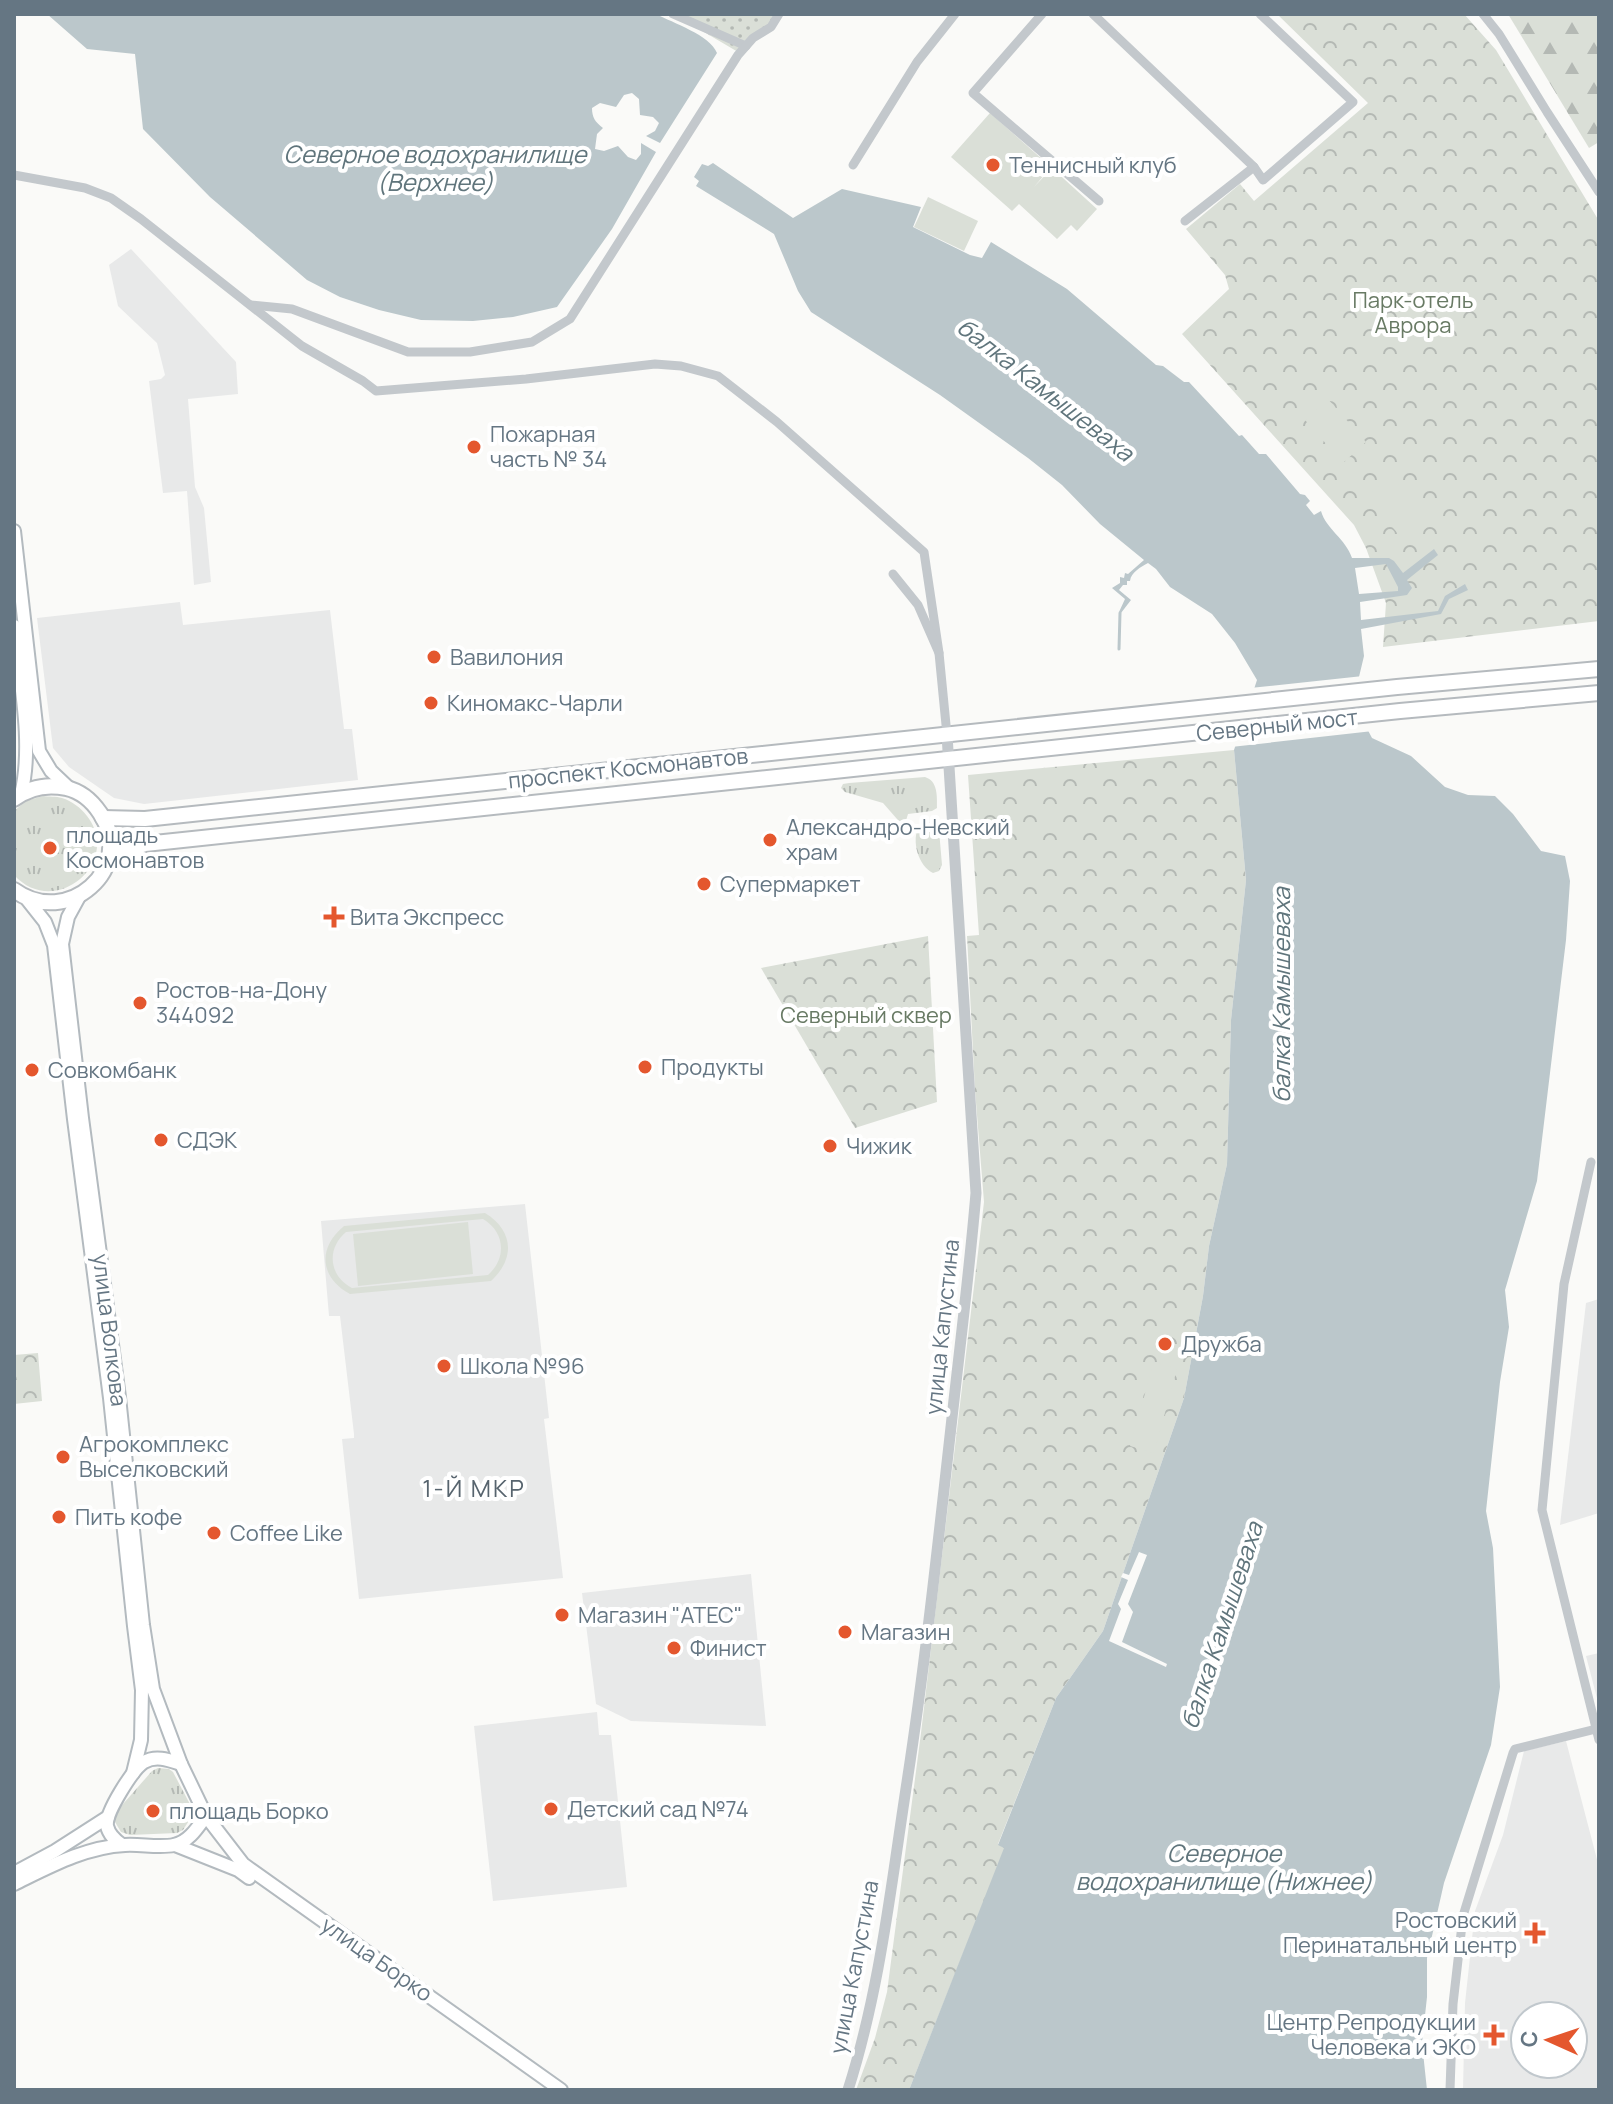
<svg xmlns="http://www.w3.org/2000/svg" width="1613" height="2104" viewBox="0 0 1613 2104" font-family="Manrope,sans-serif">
	<defs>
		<pattern id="grass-tufts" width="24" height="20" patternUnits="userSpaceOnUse" patternTransform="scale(2)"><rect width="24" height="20" fill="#dadfd7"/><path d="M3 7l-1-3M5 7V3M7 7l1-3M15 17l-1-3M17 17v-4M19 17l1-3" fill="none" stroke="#b4b9b4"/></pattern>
		<pattern id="forest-firs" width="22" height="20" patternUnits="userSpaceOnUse" patternTransform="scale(2)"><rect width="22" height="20" fill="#dadfd7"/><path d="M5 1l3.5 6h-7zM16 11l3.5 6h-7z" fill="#b4b9b4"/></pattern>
		<pattern id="park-crowns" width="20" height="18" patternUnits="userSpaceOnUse" patternTransform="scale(2)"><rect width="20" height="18" fill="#dadfd7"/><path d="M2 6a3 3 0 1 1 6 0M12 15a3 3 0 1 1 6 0" fill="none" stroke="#b4b9b4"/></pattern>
		<pattern id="garden-dots" width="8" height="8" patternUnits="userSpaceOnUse" patternTransform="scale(2)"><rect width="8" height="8" fill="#dadfd7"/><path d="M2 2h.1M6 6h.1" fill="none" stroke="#b4b9b4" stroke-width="1.8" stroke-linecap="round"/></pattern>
	</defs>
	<rect width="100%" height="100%" fill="#fafaf8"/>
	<g fill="#e8e9e9" fill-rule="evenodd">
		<polygon points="131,249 236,362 238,394 188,399 195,487 204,508 211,582 194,585 187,491 163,493 149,381 161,379 165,375 157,343 118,306 109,265"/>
		<polygon points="180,602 183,625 330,610 344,729 352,729 358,780 144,804 114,798 69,767 53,748 37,618"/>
		<polygon points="525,1204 549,1418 544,1419 563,1578 359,1599 342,1439 354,1438 354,1434 340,1316 329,1316 321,1221"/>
		<polygon points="1599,1299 1599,1513 1560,1525 1586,1303"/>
		<polygon points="751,1574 766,1726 631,1721 596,1704 582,1593"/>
		<polygon points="1599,1653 1599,1706 1586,1656"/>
		<polygon points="597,1712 599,1735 611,1735 627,1887 493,1901 474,1726"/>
		<path d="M 1566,1741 L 1599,1867 L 1599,2090 L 1463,2090 L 1465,2003 L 1475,1911 L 1503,1835 L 1524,1751 ZM 1525,2016 L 1573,2016 L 1573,2064 L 1525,2064 Z"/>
	</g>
	<g fill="url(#grass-tufts)">
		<path d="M 925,777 C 938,781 937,796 937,808 L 932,811 L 908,814 L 904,827 L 883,803 L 845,792 L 841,788 L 843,784 L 849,783 Z"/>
		<path d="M 43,796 C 49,797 56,796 62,798 C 72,801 81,808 87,816 C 123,862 55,920 14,875 L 14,811 L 26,801 Z"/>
		<path d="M 929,822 L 937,826 L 939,830 L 942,865 L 939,871 L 933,873 C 918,866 911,840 919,826 Z"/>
		<polygon points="158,1768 169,1769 173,1772 192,1808 192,1816 183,1830 177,1833 130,1835 121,1832 115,1822 116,1812 152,1771"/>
	</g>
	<polygon fill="url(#forest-firs)" points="1508,14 1599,14 1599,142 1589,148"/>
	<g fill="url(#park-crowns)">
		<polygon points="1277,14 1464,14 1496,50 1599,221 1599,621 1383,647 1386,603 1366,548 1354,525 1182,334 1229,289 1225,275 1186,229 1240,184 1254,201 1368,103"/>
		<polygon points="1234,750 1246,880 1231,1020 1227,1164 1209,1246 1203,1296 1184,1398 1103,1631 1056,1698 998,1844 1005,1848 909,2090 856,2090 875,2038 887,1992 921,1733 984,1202 975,1090 967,936 979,935 968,775"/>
		<polygon points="928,936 937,1102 855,1128 761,968"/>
		<polygon points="38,1353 42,1401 14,1404 14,1355"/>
	</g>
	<polygon fill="url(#garden-dots)" points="669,14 782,14 738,52 682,19"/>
	<g fill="#dadfd7" fill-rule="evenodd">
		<polygon points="990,113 1051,167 1034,187 1052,168 1097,209 1077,231 1071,225 1057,239 1019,204 1012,211 951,157"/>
		<polygon points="928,197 978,221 964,251 914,227"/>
		<polygon points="1328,399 1366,442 1343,463 1305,420"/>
		<polygon points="1391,476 1432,523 1407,544 1366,497"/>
		<path d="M 485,1213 C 513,1230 516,1258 491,1281 L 350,1294 C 320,1278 317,1248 344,1226 ZM 483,1219 C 505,1232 507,1258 488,1275 L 352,1288 C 329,1276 326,1249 346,1232 Z"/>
		<polygon points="468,1222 473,1274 358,1286 353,1234"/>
		<polygon points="1154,1362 1177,1369 1154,1453 1130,1446"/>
	</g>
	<g fill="#bbc7cb" fill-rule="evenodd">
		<path d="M 47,14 L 656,14 C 673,23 710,35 717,53 L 660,143 L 646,136 L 655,131 L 659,123 L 653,117 L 640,115 L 639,99 L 632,93 L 624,95 L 616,107 L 600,103 L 592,108 C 592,117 595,122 603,128 L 597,134 L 595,149 L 604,151 L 618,146 L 628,157 L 636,160 L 641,154 L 641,143 L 656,152 L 612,229 L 557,307 L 513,317 L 473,321 L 421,320 L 379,310 L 340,297 L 307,280 L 210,197 L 143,129 L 135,54 L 87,49 Z"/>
		<path d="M 713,163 L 793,218 L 842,189 L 921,207 L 913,227 L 970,255 L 982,258 L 991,242 L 1067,289 L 1156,365 L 1163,366 L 1184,382 L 1189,382 L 1239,436 L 1242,435 L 1259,454 L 1266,454 L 1300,494 L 1305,495 L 1310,501 L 1306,505 L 1314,515 L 1321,511 C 1326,529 1346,539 1352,558 L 1389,558 L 1394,561 L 1403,573 L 1434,549 L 1438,555 L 1407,580 L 1412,588 L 1407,595 L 1360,602 L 1361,620 L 1438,611 L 1445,596 L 1465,584 L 1468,590 L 1449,599 L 1441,614 L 1361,629 L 1364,656 L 1353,702 L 1372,738 L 1411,756 L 1445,787 L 1468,795 L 1495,796 L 1513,814 L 1541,851 L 1565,856 L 1570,881 L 1566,940 L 1537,1181 L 1505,1290 L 1509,1327 L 1500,1382 L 1486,1511 L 1493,1548 L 1500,1687 L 1491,1745 L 1444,1883 L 1427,1958 L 1427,1997 L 1422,2043 L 1427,2090 L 909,2090 L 1004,1848 L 998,1845 L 1056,1698 L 1103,1631 L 1184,1398 L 1203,1296 L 1209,1246 L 1227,1164 L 1231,1020 L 1246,880 L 1234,750 L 1257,680 L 1235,643 L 1212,614 L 1170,587 L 1156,569 L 1148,563 C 1141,567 1131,572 1130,581 L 1127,581 L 1127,585 L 1123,585 L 1119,590 L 1131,600 L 1121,613 L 1119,612 L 1125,599 L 1112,588 L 1120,583 L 1120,577 L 1124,578 L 1125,573 L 1128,574 L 1144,560 L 1100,524 L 1062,485 L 1028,458 L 940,395 L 811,312 L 798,291 L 774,234 L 696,186 L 699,181 L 694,177 L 702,164 L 708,166 ZM 1386,564 L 1398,587 L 1398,591 L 1359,594 L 1355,568 Z"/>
	</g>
	<g fill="#fafaf8">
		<polygon points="1363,676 1357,702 1373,731 1231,747 1250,688"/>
		<polygon points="1139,1552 1147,1555 1128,1604 1133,1612 1122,1642 1167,1664 1166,1667 1109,1641 1121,1609 1118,1604 1128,1580 1121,1577 1123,1573 1129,1575"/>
	</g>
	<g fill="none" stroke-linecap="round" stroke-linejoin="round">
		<polyline stroke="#bbc7cb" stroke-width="3" points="1119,649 1120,613"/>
		<g stroke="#b3babf" stroke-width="16">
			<g id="secondary">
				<polyline points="14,531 39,751 51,771 70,789"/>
				<path d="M 14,626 C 19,678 34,743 21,794"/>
				<polyline points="80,895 68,917 62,944 82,1118 119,1397 143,1625 153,1689 181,1764 206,1816 243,1864 561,2090"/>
				<polyline points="26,898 45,922 54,945 74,1119 110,1398 134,1626 142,1690 141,1740 133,1773"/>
				<path d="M 122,1845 C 115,1840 109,1835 107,1826 C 105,1813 133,1769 144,1762 C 156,1755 169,1760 181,1764"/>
				<polyline points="175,1845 238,1870 249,1878"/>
				<polyline points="14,1873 55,1851 108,1817"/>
				<path d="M 14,1884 C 49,1867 85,1847 125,1845 C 141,1844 159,1848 174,1845 C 189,1842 198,1827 206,1816"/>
			</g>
		</g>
		<g stroke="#b5babe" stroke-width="18">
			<g id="primary">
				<path d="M 14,799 C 30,787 47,784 66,788 C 80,791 92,801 100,813 C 137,868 67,929 14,890"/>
				<polyline points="103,818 145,819 1397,687 1599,669"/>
				<polyline points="109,856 145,844 1400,711 1599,693"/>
			</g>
		</g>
		<g stroke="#c3c8cc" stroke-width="9">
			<polyline points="673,14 746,46"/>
			<polyline points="1042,14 973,93 1099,201"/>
			<polyline points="1093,14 1254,167"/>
			<polyline points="1483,14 1499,34 1547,112 1599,192"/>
			<polyline points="853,165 917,62 955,14"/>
			<polyline points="14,175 85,188 111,198 141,219 302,346 363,381 376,391 526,379 655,364 681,366 718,376 777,422 924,552 939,653"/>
			<polyline points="1185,221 1254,167 1263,180 1353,102 1260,14"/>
			<polyline points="251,305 292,309 408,352 470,352 532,342 570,319 738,55 753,38 771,27 779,14"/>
			<polyline points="893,574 918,605 939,653 947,735"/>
			<polyline points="1591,1162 1564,1284 1542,1510 1599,1740"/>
			<polyline points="1450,2090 1453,2004 1463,1916 1513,1753 1515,1749 1596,1729"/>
		</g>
		<path stroke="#c3c8cc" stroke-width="11" d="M 848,2090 C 880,1990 891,1885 907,1782 C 926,1658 939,1534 953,1409 C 961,1337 970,1265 976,1193 L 947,735"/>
		<use href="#secondary" stroke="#fff" stroke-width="12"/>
		<use href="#primary" stroke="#fff" stroke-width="14"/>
	</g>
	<g fill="#e4572e" stroke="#fff" stroke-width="3">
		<circle cx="993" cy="165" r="8"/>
		<circle cx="474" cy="447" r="8"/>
		<circle cx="434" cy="657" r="8"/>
		<circle cx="431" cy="703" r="8"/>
		<circle cx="770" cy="840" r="8"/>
		<circle cx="50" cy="848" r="8"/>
		<circle cx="704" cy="884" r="8"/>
		<path d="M330 905h8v8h8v8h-8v8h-8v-8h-8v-8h8z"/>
		<circle cx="140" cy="1003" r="8"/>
		<circle cx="645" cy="1067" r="8"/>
		<circle cx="32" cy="1070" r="8"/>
		<circle cx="161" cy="1140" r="8"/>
		<circle cx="830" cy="1146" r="8"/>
		<circle cx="1165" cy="1344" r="8"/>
		<circle cx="444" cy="1366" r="8"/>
		<circle cx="63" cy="1457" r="8"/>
		<circle cx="59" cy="1517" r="8"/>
		<circle cx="214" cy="1533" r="8"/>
		<circle cx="562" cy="1615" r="8"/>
		<circle cx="845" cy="1632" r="8"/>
		<circle cx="674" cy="1648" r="8"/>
		<circle cx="551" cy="1809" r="8"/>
		<circle cx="153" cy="1811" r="8"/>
		<path d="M1531 1921h8v8h8v8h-8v8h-8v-8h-8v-8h8z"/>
		<path d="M1490 2023h8v8h8v8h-8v8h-8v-8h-8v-8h8z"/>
	</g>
	<g text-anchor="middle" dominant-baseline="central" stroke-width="8" stroke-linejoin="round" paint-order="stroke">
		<g font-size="22" fill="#657683" stroke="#fff" text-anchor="start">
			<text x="1009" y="165">Теннисный клуб</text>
			<text x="490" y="434">Пожарная<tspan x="490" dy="25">часть № 34</tspan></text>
			<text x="450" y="657">Вавилония</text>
			<text x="447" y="703">Киномакс-Чарли</text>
			<text x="786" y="827">Александро-Невский<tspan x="786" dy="25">храм</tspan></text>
			<text x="66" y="835">площадь<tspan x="66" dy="25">Космонавтов</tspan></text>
			<text x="720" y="884">Супермаркет</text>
			<text x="350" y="917">Вита Экспресс</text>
			<text x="156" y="990">Ростов-на-Дону<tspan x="156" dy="25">344092</tspan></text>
			<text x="661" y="1067">Продукты</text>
			<text x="48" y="1070">Совкомбанк</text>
			<text x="177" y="1140">СДЭК</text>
			<text x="846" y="1146">Чижик</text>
			<text x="1181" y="1344">Дружба</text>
			<text x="460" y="1366">Школа №96</text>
			<text x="79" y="1444">Агрокомплекс<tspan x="79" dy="25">Выселковский</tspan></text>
			<text x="75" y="1517">Пить кофе</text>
			<text x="230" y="1533">Coffee Like</text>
			<text x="578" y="1615">Магазин "АТЕС"</text>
			<text x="861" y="1632">Магазин</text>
			<text x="690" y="1648">Финист</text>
			<text x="567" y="1809">Детский сад №74</text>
			<text x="169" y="1811">площадь Борко</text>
			<text x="1517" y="1920" text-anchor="end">Ростовский<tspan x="1517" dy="25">Перинатальный центр</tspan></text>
			<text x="1476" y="2022" text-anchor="end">Центр Репродукции<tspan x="1476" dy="25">Человека и ЭКО</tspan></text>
		</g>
		<g font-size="22" fill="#687a64" stroke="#fff">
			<text x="1413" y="300">Парк-отель<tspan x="1413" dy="25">Аврора</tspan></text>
			<text x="866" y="1015">Северный сквер</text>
		</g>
		<g font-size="22" fill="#657683" stroke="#fff">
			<text transform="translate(1277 725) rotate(-6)">Северный мост</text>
			<text transform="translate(628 768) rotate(-6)">проспект Космонавтов</text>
			<text transform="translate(942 1327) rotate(-84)">улица Капустина</text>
			<text transform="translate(110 1330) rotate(83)">улица Волкова</text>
			<text transform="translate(377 1959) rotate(35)">улица Борко</text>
			<text transform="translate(854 1967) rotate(-79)">улица Капустина</text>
		</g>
		<g font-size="24" font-style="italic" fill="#60757c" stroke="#fff">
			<text x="435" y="153">Северное водохранилище<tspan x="435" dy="28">(Верхнее)</tspan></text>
			<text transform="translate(1046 389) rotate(38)">балка Камышеваха</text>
			<text transform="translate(1280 995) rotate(-90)">балка Камышеваха</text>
			<text transform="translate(1221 1625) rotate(-72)">балка Камышеваха</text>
			<text x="1224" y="1852">Северное<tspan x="1224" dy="28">водохранилище (Нижнее)</tspan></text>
		</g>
		<g font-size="24" letter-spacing="2" fill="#57646e" stroke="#fff">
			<text x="474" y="1487">1-Й МКР</text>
		</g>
	</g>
	<rect width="1613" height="2104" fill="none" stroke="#657683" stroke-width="32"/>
	<g transform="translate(1549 2040) rotate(273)"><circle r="38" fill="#ffffff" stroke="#c1c8cd" stroke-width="2"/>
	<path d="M0-6L14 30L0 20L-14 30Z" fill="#e4572e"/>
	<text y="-12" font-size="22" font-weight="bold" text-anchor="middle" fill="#657683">С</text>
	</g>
</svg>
